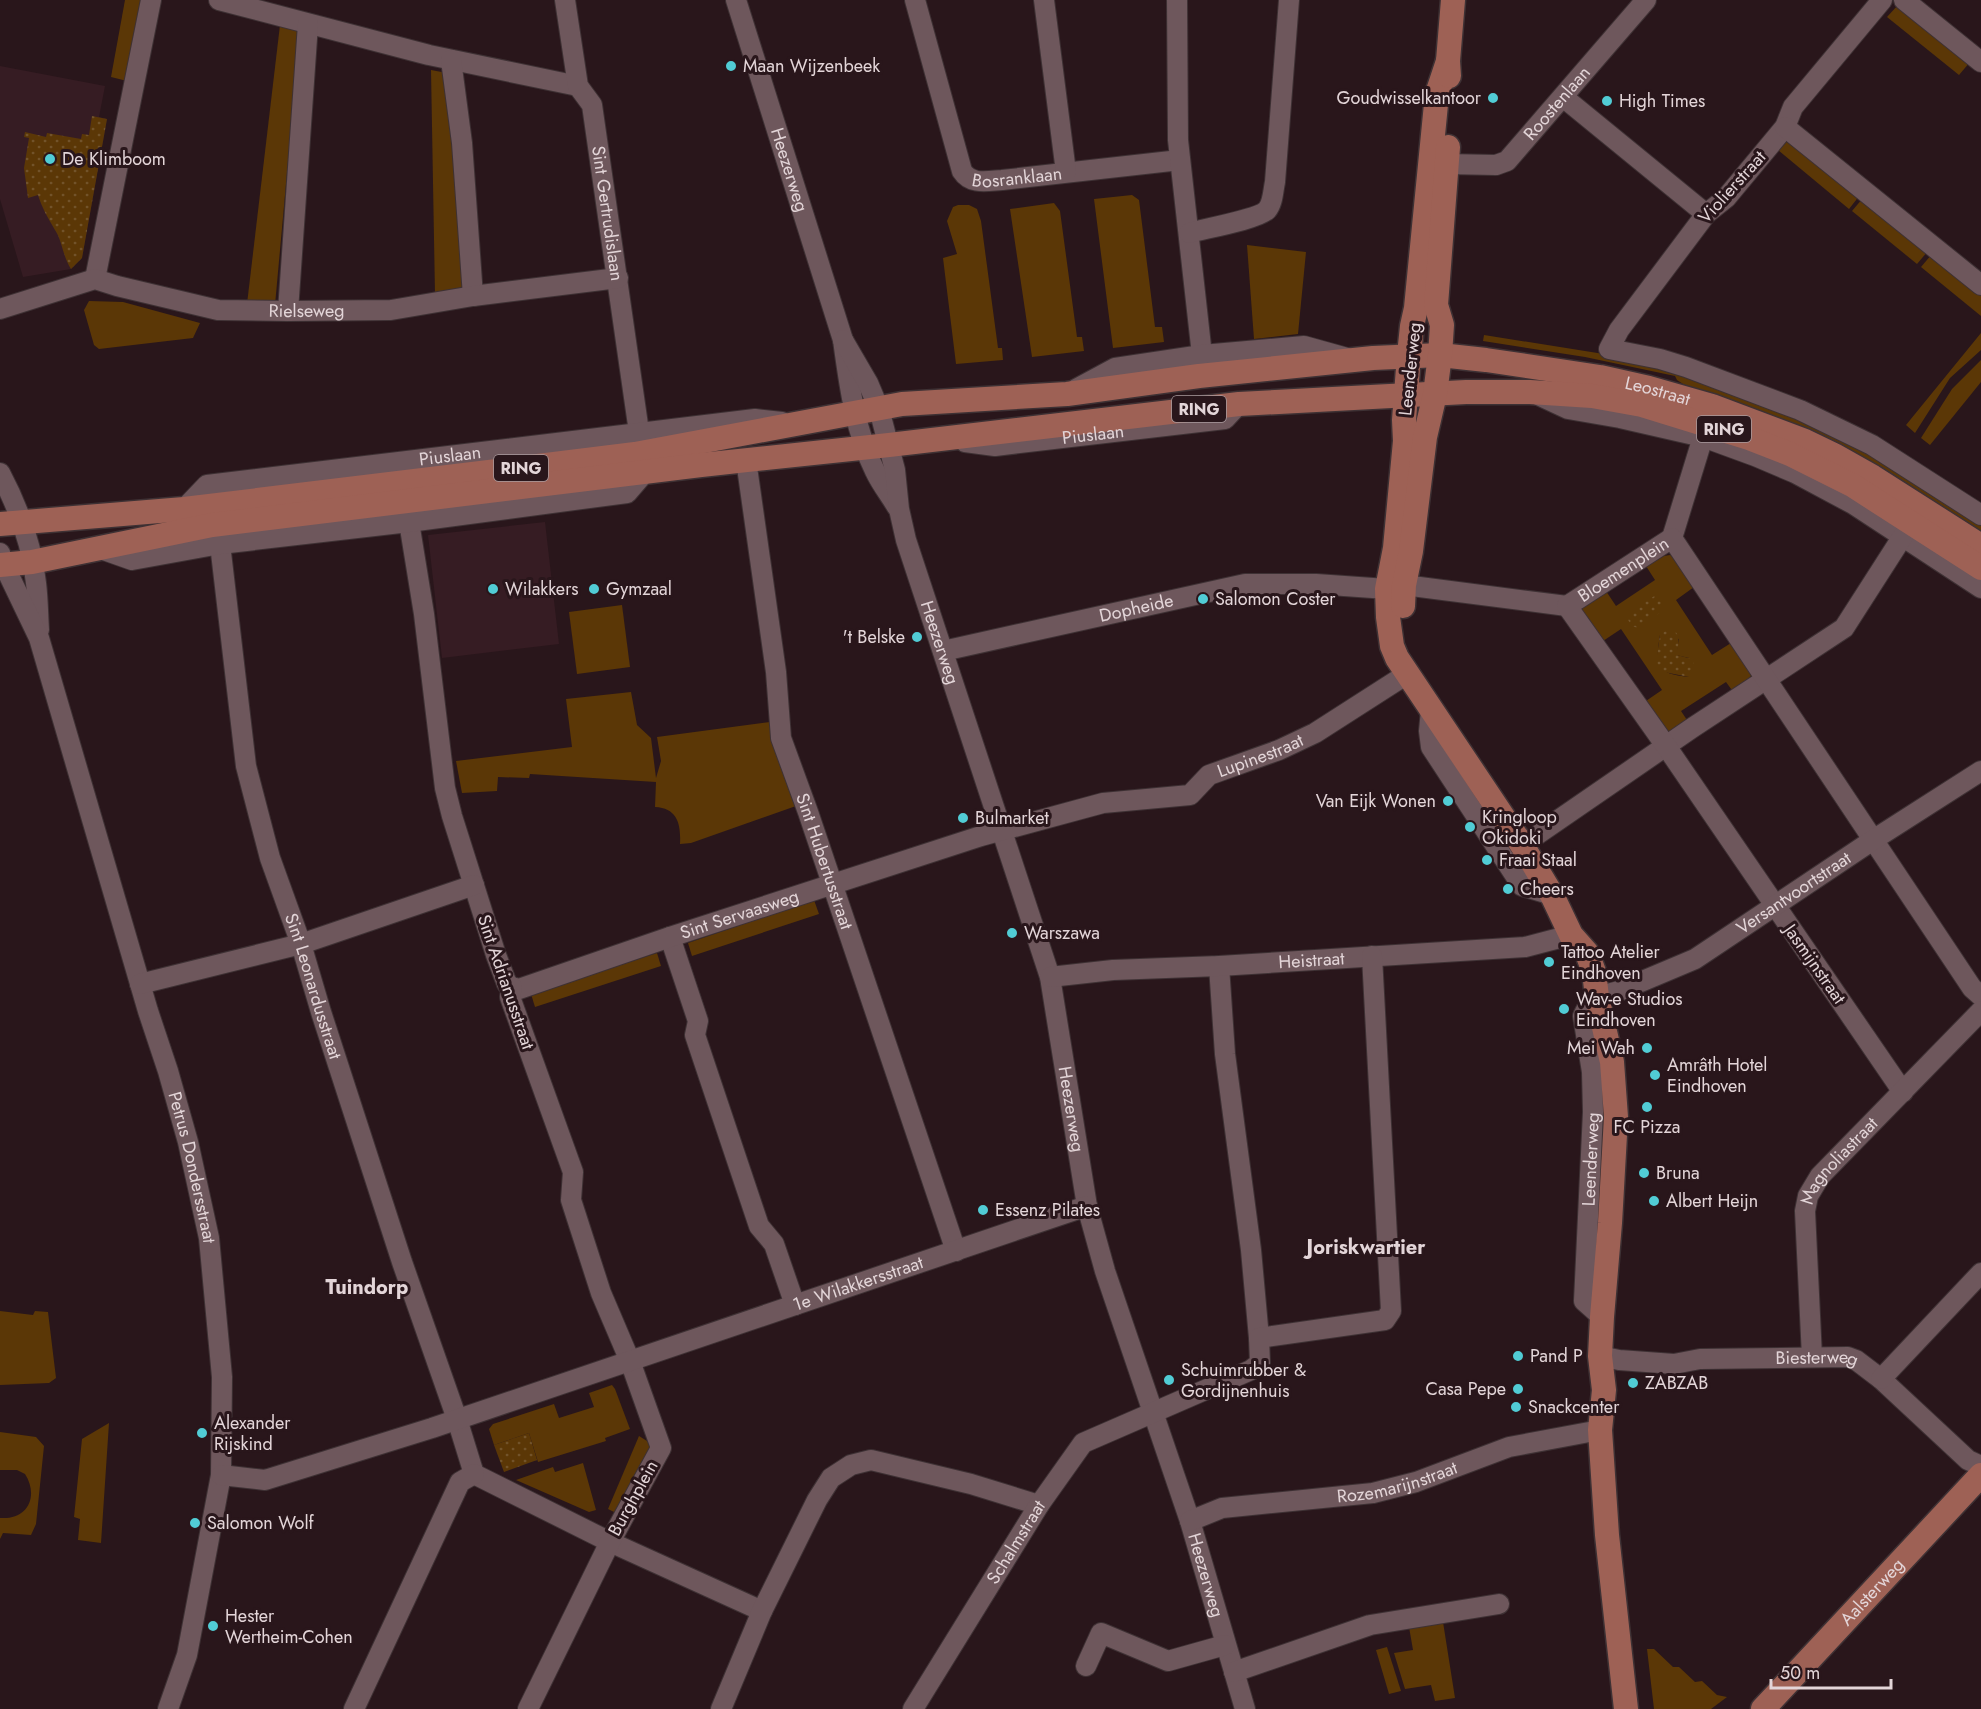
<svg xmlns="http://www.w3.org/2000/svg" width="1981" height="1709" viewBox="0 0 1981 1709" font-family="Jost,sans-serif">
	<defs>
		<pattern id="park-dots" width="8" height="8" patternUnits="userSpaceOnUse" patternTransform="scale(1.5)"><rect width="8" height="8" fill="#5b3706"/><path d="M2 2h.1M6 6h.1" fill="none" stroke="#72532a" stroke-width="1.8" stroke-linecap="round"/></pattern>
	</defs>
	<rect width="100%" height="100%" fill="#29161b"/>
	<g fill="#361c23">
		<polygon points="0,66 105,86 99,117 107,119 82,258 71,269 23,277 0,199"/>
		<polygon points="545,522 559,644 442,658 428,535"/>
	</g>
	<g fill="#5b3706" fill-rule="evenodd">
		<polygon points="125,0 142,0 127,81 111,77"/>
		<polygon points="1898,5 1970,62 1959,75 1887,17"/>
		<polygon points="280,25 300,30 275,305 247,304"/>
		<polygon points="431,70 447,73 464,291 435,294"/>
		<polygon points="1786,142 1791,142 1860,195 1849,209 1778,150"/>
		<polygon points="1132,195 1139,200 1155,327 1162,327 1164,342 1113,348 1094,199"/>
		<polygon points="1863,198 1928,251 1917,264 1852,211"/>
		<polygon points="1054,203 1060,211 1077,337 1082,337 1084,351 1032,357 1010,209"/>
		<polygon points="958,205 969,205 977,209 981,221 998,348 1002,348 1003,360 956,364 943,258 957,254 947,221 953,207"/>
		<polygon points="1247,245 1306,252 1298,334 1254,339"/>
		<polygon points="1932,254 1981,293 1981,316 1921,267"/>
		<polygon points="89,301 123,302 200,323 193,338 99,349 94,345 84,310"/>
		<polygon points="1981,333 1981,350 1950,378 1915,433 1906,425"/>
		<polygon points="1484,335 1610,355 1670,367 1863,446 1981,521 1981,534 1692,390 1677,380 1675,376 1585,357 1483,341"/>
		<polygon points="1981,360 1981,382 1930,445 1921,438 1952,389"/>
		<path d="M 1670,555 L 1676,559 L 1694,587 L 1676,600 L 1712,655 L 1731,643 L 1751,675 L 1750,680 L 1734,693 L 1726,682 L 1681,711 L 1689,723 L 1668,733 L 1643,703 L 1662,690 L 1621,629 L 1600,643 L 1580,608 L 1606,591 L 1616,606 L 1655,580 L 1646,566 L 1664,556 ZM 1660,635 L 1679,639 L 1676,655 L 1689,658 L 1689,677 C 1656,674 1655,665 1660,635 Z"/>
		<polygon points="622,605 630,667 577,674 569,612"/>
		<path d="M 631,692 L 637,725 L 651,738 L 656,778 L 661,761 L 657,737 L 770,722 L 772,742 L 796,806 L 691,843 L 680,844 C 681,825 678,808 655,807 L 656,782 L 530,774 L 529,778 L 498,777 L 497,791 L 462,793 L 456,761 L 572,747 L 566,699 Z"/>
		<polygon points="814,900 819,914 692,956 688,943"/>
		<polygon points="657,953 661,966 535,1007 531,994"/>
		<polygon points="0,1311 33,1315 35,1311 48,1312 56,1378 49,1383 0,1385"/>
		<polygon points="612,1385 615,1389 630,1429 605,1438 606,1441 538,1462 529,1433 494,1445 489,1429 493,1424 554,1404 559,1418 594,1407 589,1393"/>
		<polygon points="109,1423 101,1543 78,1540 80,1519 74,1517 82,1439"/>
		<path d="M 0,1432 L 36,1437 L 44,1446 L 36,1524 L 31,1535 L 3,1533 L 0,1539 L 0,1518 C 28,1520 39,1496 25,1474 L 17,1470 L 0,1470 Z"/>
		<polygon points="639,1436 655,1446 620,1515 608,1509"/>
		<polygon points="583,1463 596,1510 589,1512 516,1480 553,1467 555,1472"/>
		<polygon points="1443,1622 1455,1698 1435,1701 1431,1685 1405,1689 1394,1653 1413,1650 1409,1627"/>
		<polygon points="1387,1647 1401,1691 1389,1694 1376,1650"/>
		<polygon points="1647,1649 1654,1649 1673,1667 1679,1667 1695,1682 1702,1681 1717,1695 1727,1697 1711,1709 1654,1709"/>
	</g>
	<g fill="url(#park-dots)">
		<path d="M 92,116 L 107,119 L 82,258 L 71,269 C 63,257 62,240 55,230 C 48,218 42,208 38,195 L 28,198 L 24,168 L 29,138 L 24,137 L 25,132 L 46,137 L 47,133 L 81,139 L 82,134 L 89,135 Z"/>
		<polygon points="1656,595 1663,605 1661,612 1638,628 1632,626 1625,615"/>
		<path d="M 1668,629 C 1683,631 1678,644 1677,655 L 1692,659 C 1696,667 1695,671 1689,677 L 1664,672 L 1656,662 L 1660,635 Z"/>
		<polygon points="529,1433 537,1460 504,1472 494,1445"/>
	</g>
	<g fill="none" stroke-linecap="round" stroke-linejoin="round">
		<g stroke="#3e3134" stroke-width="22">
			<g id="minor">
				<polyline points="219,0 429,55 578,86"/>
				<path id="s1" d="M 565,0 L 578,86 L 592,105 L 639,432"/>
				<path id="s2" d="M 736,0 L 843,340 C 849,384 855,431 875,471 C 881,484 890,495 897,507"/>
				<path id="s3" d="M 915,0 L 962,171 C 971,185 987,181 1002,180 L 1180,160"/>
				<polyline points="1044,0 1066,172"/>
				<polyline points="1177,0 1178,140 1202,355"/>
				<polyline points="1882,0 1793,107 1785,127 1726,198 1706,214 1619,330 1609,349 1660,359 1686,367 1800,410 1872,445 1981,515"/>
				<polyline points="1904,0 1981,62"/>
				<polyline points="451,60 462,143 473,296"/>
				<polyline points="1563,97 1706,214"/>
				<polyline points="1785,127 1981,285"/>
				<path id="s4" d="M 1446,164 L 1496,165 L 1507,161 L 1646,0"/>
				<path d="M 1189,233 C 1203,229 1259,219 1267,210 C 1273,203 1273,191 1275,182 L 1289,0"/>
				<polyline points="95,279 151,0"/>
				<path id="s5" d="M 0,309 L 95,279 L 117,286 L 218,310 L 288,311 L 391,310 L 473,296 L 618,278"/>
				<polyline points="288,311 308,24"/>
				<path id="s6" d="M 843,340 L 868,383 L 879,409 L 895,470 L 899,509 L 906,540 L 1050,977 L 1087,1206 L 1105,1271 L 1190,1521 L 1245,1709"/>
				<polyline points="1076,389 1115,368 1202,355 1304,346 1347,358"/>
				<polyline points="1538,395 1568,409 1620,418 1703,437 1755,456 1795,473 1853,504 1981,588"/>
				<path id="s7" d="M 965,442 L 995,446 L 1225,419 L 1239,404"/>
				<path id="s8" d="M 746,460 L 776,672 L 781,738 L 808,812 L 956,1251"/>
				<path d="M 0,473 C 18,507 32,545 36,583 C 38,599 38,614 39,630"/>
				<path id="s9" d="M 184,509 L 207,485 L 755,419 L 782,422"/>
				<polyline points="409,522 424,614 445,788 452,816 496,955 507,984 512,987"/>
				<polyline points="1672,538 1703,437"/>
				<path id="s10" d="M 220,544 L 246,766 L 270,858 L 301,944 L 321,1012 L 402,1262 L 457,1419 L 474,1474 L 610,1542 L 762,1611"/>
				<polyline points="98,548 132,560 220,544 409,522 627,493 646,471"/>
				<path id="s11" d="M 0,553 L 4,565 L 39,638 L 148,1011 L 168,1071 L 188,1142 L 209,1238 L 222,1377 L 221,1475 L 187,1655 L 168,1709"/>
				<path id="s12" d="M 943,651 L 1245,584 L 1316,584 L 1387,589 L 1404,585 L 1567,606"/>
				<polyline points="1431,710 1429,731 1431,747 1522,886 1552,895"/>
				<polyline points="1522,845 1692,728 1844,628 1903,536"/>
				<polyline points="670,937 698,1021 695,1035 759,1226 774,1244 795,1305"/>
				<polyline points="1219,966 1225,1054 1251,1250 1259,1338"/>
				<path id="s13" d="M 1050,977 L 1113,970 L 1219,966 L 1525,947 L 1571,935"/>
				<polyline points="140,984 301,944 474,885"/>
				<path id="s14" d="M 512,987 L 519,989 L 670,937 L 981,836 L 1103,803 L 1190,795 L 1209,775 L 1279,750 L 1315,733 L 1407,674"/>
				<polyline points="512,987 510,997 573,1172 571,1200 601,1293 630,1361 661,1448 610,1542 528,1709"/>
				<path id="s15" d="M 1903,1092 L 1666,746 L 1567,606 L 1672,538 L 1972,988 L 1981,996"/>
				<path id="s16" d="M 1602,1317 L 1584,1301 L 1593,1112 L 1592,1072 L 1583,1016 L 1588,1006 L 1597,997 L 1619,991 L 1695,959 L 1873,840 L 1981,771"/>
				<path id="s17" d="M 1600,1356 L 1619,1360 L 1674,1364 L 1700,1359 L 1848,1357 L 1856,1360 L 1881,1379 L 1968,1460 L 1981,1466"/>
				<path id="s18" d="M 1812,1357 L 1805,1211 L 1808,1196 L 1820,1176 L 1981,1011"/>
				<polyline points="1881,1379 1981,1273"/>
				<path id="s19" d="M 221,1475 L 265,1480 L 432,1428 L 1087,1206"/>
				<path id="s20" d="M 1190,1521 L 1222,1508 L 1373,1493 L 1416,1482 L 1509,1447 L 1600,1430"/>
				<polyline points="1086,1666 1101,1633 1168,1661 1225,1645"/>
				<polyline points="1234,1672 1370,1625 1499,1604"/>
				<polyline points="354,1709 460,1482 474,1474"/>
				<polyline points="721,1709 762,1611 817,1500 831,1478 851,1465 871,1460 971,1484 1039,1505"/>
				<path id="s21" d="M 913,1709 L 1039,1505 L 1083,1443 L 1251,1370 L 1260,1363 L 1259,1338 L 1385,1320 L 1391,1311 L 1372,956"/>
			</g>
		</g>
		<g stroke="#3e3134" stroke-width="27">
			<g id="major">
				<polyline points="1448,61 1437,94 1416,308 1412,326 1409,355 1404,420 1405,441 1395,548 1387,589 1388,617 1392,646 1397,658 1522,845 1552,895 1571,935 1587,953 1594,972 1597,997 1612,1062 1616,1117 1610,1223 1602,1317 1600,1356 1604,1390 1600,1430 1607,1535 1626,1709"/>
				<polyline points="1449,76 1448,61 1453,0"/>
				<path id="s22" d="M 0,524 L 184,509 L 635,454 L 902,404 L 1067,394 L 1199,376 L 1373,358 L 1440,355 L 1486,360 L 1600,377 L 1649,388 L 1712,406 L 1805,441 L 1834,455 L 1873,477 L 1981,546"/>
				<polyline points="0,565 32,562 212,525 701,465 889,445 1239,404 1466,392 1530,392 1592,396 1642,405 1749,438 1790,454 1852,485 1981,568"/>
				<polyline points="1403,606 1404,585 1411,551 1425,437 1435,394 1440,355 1442,325 1436,305 1448,147"/>
				<path id="s23" d="M 1763,1709 L 1981,1475"/>
			</g>
		</g>
		<use href="#minor" stroke="#6e575c" stroke-width="20"/>
		<use href="#major" stroke="#9e6155" stroke-width="24"/>
	</g>
	<g fill="#51ccd5" stroke="#29161b" stroke-width="2">
		<circle cx="731" cy="66" r="6"/>
		<circle cx="1493" cy="98" r="6"/>
		<circle cx="1607" cy="101" r="6"/>
		<circle cx="50" cy="159" r="6"/>
		<circle cx="493" cy="589" r="6"/>
		<circle cx="594" cy="589" r="6"/>
		<circle cx="1203" cy="599" r="6"/>
		<circle cx="917" cy="637" r="6"/>
		<circle cx="1448" cy="801" r="6"/>
		<circle cx="963" cy="818" r="6"/>
		<circle cx="1470" cy="827" r="6"/>
		<circle cx="1487" cy="860" r="6"/>
		<circle cx="1508" cy="889" r="6"/>
		<circle cx="1012" cy="933" r="6"/>
		<circle cx="1549" cy="962" r="6"/>
		<circle cx="1564" cy="1009" r="6"/>
		<circle cx="1647" cy="1048" r="6"/>
		<circle cx="1655" cy="1075" r="6"/>
		<circle cx="1647" cy="1107" r="6"/>
		<circle cx="1644" cy="1173" r="6"/>
		<circle cx="1654" cy="1201" r="6"/>
		<circle cx="983" cy="1210" r="6"/>
		<circle cx="1518" cy="1356" r="6"/>
		<circle cx="1169" cy="1380" r="6"/>
		<circle cx="1633" cy="1383" r="6"/>
		<circle cx="1518" cy="1389" r="6"/>
		<circle cx="1516" cy="1407" r="6"/>
		<circle cx="202" cy="1433" r="6"/>
		<circle cx="195" cy="1523" r="6"/>
		<circle cx="213" cy="1626" r="6"/>
	</g>
	<g text-anchor="middle" dominant-baseline="central" stroke-width="6" stroke-linejoin="round" paint-order="stroke">
		<g fill="#29161b" stroke="#ab9c9f" stroke-width="1.5">
			<rect x="1172" y="396" width="54" height="26" rx="4.5"/>
			<rect x="1697" y="416" width="54" height="26" rx="4.5"/>
			<rect x="494" y="455" width="54" height="26" rx="4.5"/>
		</g>
		<g font-size="16" font-weight="bold" fill="#e3d5d8">
			<text x="1199" y="409">RING</text>
			<text x="1724" y="429">RING</text>
			<text x="521" y="468">RING</text>
		</g>
		<g font-size="18" fill="#e3d5d8" stroke="#29161b" text-anchor="start">
			<text x="743" y="66">Maan Wijzenbeek</text>
			<text x="1481" y="98" text-anchor="end">Goudwisselkantoor</text>
			<text x="1619" y="101">High Times</text>
			<text x="62" y="159">De Klimboom</text>
			<text x="505" y="589">Wilakkers</text>
			<text x="606" y="589">Gymzaal</text>
			<text x="1215" y="599">Salomon Coster</text>
			<text x="905" y="637" text-anchor="end">'t Belske</text>
			<text x="1436" y="801" text-anchor="end">Van Eijk Wonen</text>
			<text x="1482" y="817">Kringloop<tspan x="1482" dy="21">Okidoki</tspan></text>
			<text x="975" y="818">Bulmarket</text>
			<text x="1499" y="860">Fraai Staal</text>
			<text x="1520" y="889">Cheers</text>
			<text x="1024" y="933">Warszawa</text>
			<text x="1561" y="952">Tattoo Atelier<tspan x="1561" dy="21">Eindhoven</tspan></text>
			<text x="1576" y="999">Wav-e Studios<tspan x="1576" dy="21">Eindhoven</tspan></text>
			<text x="1635" y="1048" text-anchor="end">Mei Wah</text>
			<text x="1667" y="1065">Amrâth Hotel<tspan x="1667" dy="21">Eindhoven</tspan></text>
			<text x="1647" y="1127" text-anchor="middle">FC Pizza</text>
			<text x="1656" y="1173">Bruna</text>
			<text x="1666" y="1201">Albert Heijn</text>
			<text x="995" y="1210">Essenz Pilates</text>
			<text x="1530" y="1356">Pand P</text>
			<text x="1181" y="1370">Schuimrubber &amp;<tspan x="1181" dy="21">Gordijnenhuis</tspan></text>
			<text x="1645" y="1383">ZABZAB</text>
			<text x="1506" y="1389" text-anchor="end">Casa Pepe</text>
			<text x="1528" y="1407">Snackcenter</text>
			<text x="214" y="1423">Alexander<tspan x="214" dy="21">Rijskind</tspan></text>
			<text x="207" y="1523">Salomon Wolf</text>
			<text x="225" y="1616">Hester<tspan x="225" dy="21">Wertheim-Cohen</tspan></text>
		</g>
		<g font-size="18" fill="#e3d5d8" stroke="#29161b">
			<text stroke="none"><textPath href="#s4" startOffset="138">Roostenlaan</textPath></text>
			<text stroke="none"><textPath href="#s2" startOffset="178">Heezerweg</textPath></text>
			<text stroke="none"><textPath href="#s3" startOffset="236">Bosranklaan</textPath></text>
			<text transform="translate(1732 187) rotate(-48)">Violierstraat</text>
			<text stroke="none"><textPath href="#s1" startOffset="220">Sint Gertrudislaan</textPath></text>
			<text stroke="none"><textPath href="#s5" startOffset="315">Rielseweg</textPath></text>
			<text transform="translate(1410 369) rotate(-84)">Leenderweg</text>
			<text stroke="none"><textPath href="#s22" startOffset="1672">Leostraat</textPath></text>
			<text stroke="none"><textPath href="#s7" startOffset="129">Piuslaan</textPath></text>
			<text stroke="none"><textPath href="#s9" startOffset="278">Piuslaan</textPath></text>
			<text stroke="none"><textPath href="#s15" startOffset="658">Bloemenplein</textPath></text>
			<text stroke="none"><textPath href="#s12" startOffset="198">Dopheide</textPath></text>
			<text stroke="none"><textPath href="#s6" startOffset="320">Heezerweg</textPath></text>
			<text stroke="none"><textPath href="#s14" startOffset="790">Lupinestraat</textPath></text>
			<text stroke="none"><textPath href="#s8" startOffset="411">Sint Hubertusstraat</textPath></text>
			<text stroke="none"><textPath href="#s16" startOffset="558">Versantvoortstraat</textPath></text>
			<text stroke="none"><textPath href="#s14" startOffset="240">Sint Servaasweg</textPath></text>
			<text stroke="none"><textPath href="#s13" startOffset="262">Heistraat</textPath></text>
			<text transform="translate(1815 964) rotate(55)">Jasmijnstraat</text>
			<text transform="translate(506 982) rotate(71)">Sint Adrianusstraat</text>
			<text stroke="none"><textPath href="#s10" startOffset="454">Sint Leonardusstraat</textPath></text>
			<text stroke="none"><textPath href="#s6" startOffset="806">Heezerweg</textPath></text>
			<text stroke="none"><textPath href="#s16" startOffset="166">Leenderweg</textPath></text>
			<text stroke="none"><textPath href="#s18" startOffset="208">Magnoliastraat</textPath></text>
			<text stroke="none"><textPath href="#s11" startOffset="645">Petrus Dondersstraat</textPath></text>
			<text stroke="none"><textPath href="#s19" startOffset="669">1e Wilakkersstraat</textPath></text>
			<text stroke="none"><textPath href="#s17" startOffset="218">Biesterweg</textPath></text>
			<text stroke="none"><textPath href="#s20" startOffset="212">Rozemarijnstraat</textPath></text>
			<text transform="translate(633 1498) rotate(-61)">Burghplein</text>
			<text stroke="none"><textPath href="#s21" startOffset="196">Schalmstraat</textPath></text>
			<text stroke="none"><textPath href="#s6" startOffset="1292">Heezerweg</textPath></text>
			<text stroke="none"><textPath href="#s23" startOffset="160">Aalsterweg</textPath></text>
		</g>
		<g font-size="20" font-weight="bold" fill="#e3d5d8" stroke="#29161b">
			<text x="1366" y="1247">Joriskwartier</text>
			<text x="367" y="1287">Tuindorp</text>
		</g>
	</g>
	<path d="M1771 1679v9h120v-9" fill="none" stroke="#e3d5d8" stroke-width="3"/>
	<text x="1780" y="1679" font-size="18" fill="#e3d5d8" stroke="#29161b" stroke-width="4.5" paint-order="stroke">50 m</text>
</svg>
